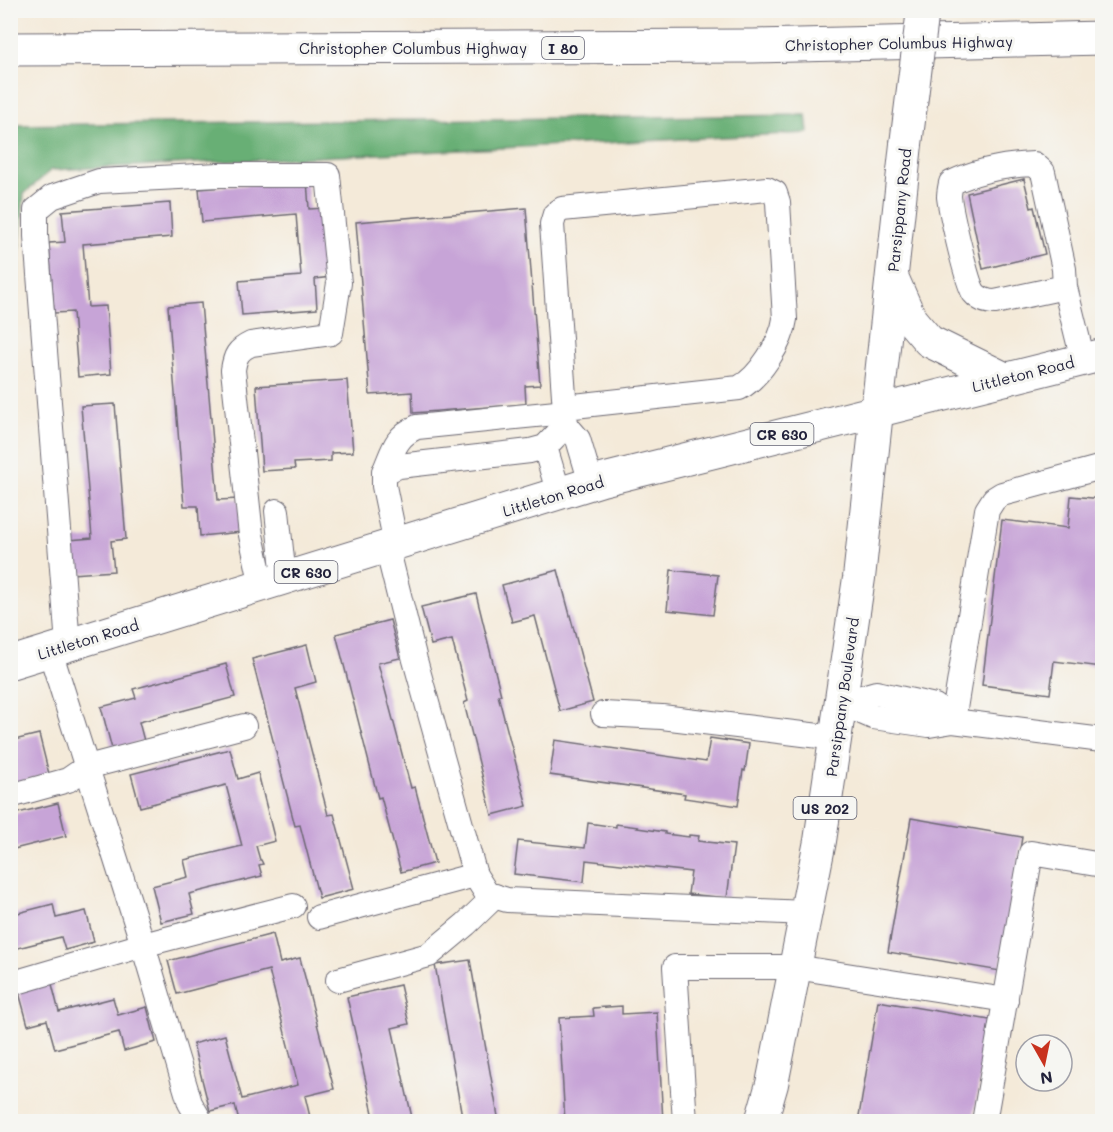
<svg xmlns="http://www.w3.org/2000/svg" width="1113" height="1132" viewBox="0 0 1113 1132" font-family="Mali,sans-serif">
	<rect width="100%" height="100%" fill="#f6f6f2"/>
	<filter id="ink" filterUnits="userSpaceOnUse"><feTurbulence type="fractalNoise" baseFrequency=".0167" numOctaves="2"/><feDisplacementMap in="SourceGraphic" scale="12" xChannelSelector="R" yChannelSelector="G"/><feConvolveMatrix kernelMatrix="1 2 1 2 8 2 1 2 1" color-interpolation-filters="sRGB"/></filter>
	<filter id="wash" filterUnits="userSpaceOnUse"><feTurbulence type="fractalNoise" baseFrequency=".008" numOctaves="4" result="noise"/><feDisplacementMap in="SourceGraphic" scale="24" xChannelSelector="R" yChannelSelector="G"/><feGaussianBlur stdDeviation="1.35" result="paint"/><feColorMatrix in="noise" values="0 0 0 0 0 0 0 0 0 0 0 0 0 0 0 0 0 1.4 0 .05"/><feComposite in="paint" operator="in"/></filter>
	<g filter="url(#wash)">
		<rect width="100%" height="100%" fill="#f4ead9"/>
		<polygon fill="#68af75" stroke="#456858" stroke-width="1.5" points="806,115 808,133 51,170 24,194 13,324 11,325 11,125"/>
		<g id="blocks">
			<g fill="#c7a4d7">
				<polygon points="1024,179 1031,208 1034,207 1045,254 983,269 967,193"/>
				<polygon points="307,180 309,209 326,208 331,277 315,279 317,309 242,315 239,281 301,276 296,214 202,222 199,189"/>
				<polygon points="170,203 172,237 83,244 88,307 106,306 111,374 78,377 73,312 54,313 49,243 65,242 62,211"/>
				<polygon points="526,208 540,385 525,386 526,404 413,413 412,392 370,395 356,222"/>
				<polygon points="201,303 218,500 239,499 242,532 200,536 198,506 184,506 168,306"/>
				<polygon points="347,380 353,452 331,453 331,461 294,463 295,469 262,471 256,386"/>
				<polygon points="115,404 126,539 111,541 114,571 72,574 69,540 92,538 81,406"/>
				<polygon points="1071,496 1102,499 1102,667 1054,661 1050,694 982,685 1002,520 1068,528"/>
				<polygon points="558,570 593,702 560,711 535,616 512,622 502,585"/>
				<polygon points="671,570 718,575 713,615 667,610"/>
				<polygon points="476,594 501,695 498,695 527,806 492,815 464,703 468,701 452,640 431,645 421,607"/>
				<polygon points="390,620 400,658 378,663 411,788 415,787 435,863 401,872 381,797 378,798 336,634"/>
				<polygon points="307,645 316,682 295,688 328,815 334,814 354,889 319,898 300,825 295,826 252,659"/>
				<polygon points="226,664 235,697 139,722 144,741 112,749 101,707 136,698 133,689"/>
				<polygon points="39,734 49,774 16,783 10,764 10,741"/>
				<polygon points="710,738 749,744 745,771 743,770 738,806 684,798 685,794 550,775 555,740 706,762"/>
				<polygon points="230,749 238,779 258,773 275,841 256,846 260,860 261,860 263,864 259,865 262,876 189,894 194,914 161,922 152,886 188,877 184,860 242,846 226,785 140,807 131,774"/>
				<polygon points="58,803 66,836 10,850 10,815"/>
				<polygon points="911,818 1022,837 1000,971 888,952"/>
				<polygon points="588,823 616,827 616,824 638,827 637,828 665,832 665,834 689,837 689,835 699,836 698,841 734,845 727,898 688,894 691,872 586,860 584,882 514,874 518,841 585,848"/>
				<polygon points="53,904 56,918 86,911 94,942 65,950 61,937 10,950 10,915"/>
				<polygon points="273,934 280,963 300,958 334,1089 305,1096 310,1117 290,1122 239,1122 235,1105 210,1111 193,1044 225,1035 242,1099 298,1085 269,970 177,994 168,961"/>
				<polygon points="470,960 499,1122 463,1122 435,965"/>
				<polygon points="51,980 59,1012 113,998 118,1015 147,1007 156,1042 124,1051 119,1032 55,1049 47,1020 28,1025 18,989"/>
				<polygon points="400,985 409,1024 392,1028 413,1122 375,1122 347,997"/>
				<polygon points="878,1001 990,1020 972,1122 858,1122"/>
				<polygon points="622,1006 622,1014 657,1012 663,1122 565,1122 559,1018 594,1016 593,1008"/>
			</g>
		</g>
	</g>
	<g filter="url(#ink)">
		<use href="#blocks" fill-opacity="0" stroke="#6c6872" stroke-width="1.5"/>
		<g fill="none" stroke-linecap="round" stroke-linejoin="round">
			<g stroke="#6c6872" stroke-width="26">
				<g id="minor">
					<path d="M 1065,287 L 995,302 C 987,302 980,300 974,293 C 967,283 951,213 949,197 C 949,192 950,188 951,183 C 976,171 1007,165 1034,164 L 1043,172 L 1064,269 L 1065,287 L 1083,360"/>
					<path d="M 565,407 L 739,388 C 759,378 782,342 785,319 L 778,202 L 775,193 L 767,189 L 562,209 L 555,214 L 552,224 L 566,425 L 578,439 L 591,483"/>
					<polyline points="545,447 559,494"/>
					<path d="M 384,472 C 393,452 395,436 417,427 L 566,412"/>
					<polyline points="277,511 284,579"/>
					<polyline points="396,544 384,486 384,472 399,466 530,451 545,447 566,425"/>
					<polyline points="387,547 415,660 475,875 487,894 507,900 806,913"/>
					<path d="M 68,645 L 36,236 L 36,210 L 52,197 L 99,181 L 219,175 L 328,175 L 339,283 L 331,333 L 251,344 C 238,350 235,356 233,370 L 251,535 L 262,586"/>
					<polyline points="50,651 143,945 190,1103 201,1122"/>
					<polyline points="841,703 876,693 935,706 953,721 987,510 994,499 1002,494 1102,467"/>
					<polyline points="841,703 873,717 929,725 953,721 1102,740"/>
					<polyline points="603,714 662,717 836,738"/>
					<polyline points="10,796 68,780 87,767 244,726"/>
					<polyline points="319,917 475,875"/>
					<polyline points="338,980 429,955 466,924 495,896"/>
					<polyline points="10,984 143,945 293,906"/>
					<polyline points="685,1122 675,967 795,967 1006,1000"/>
					<polyline points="984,1122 1031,853 1102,865"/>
				</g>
			</g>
			<g stroke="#6c6872" stroke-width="34">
				<g id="major">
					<polyline points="893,279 911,320 929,341 1006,379"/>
					<polyline points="10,663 602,480 1102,355"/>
					<polyline points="761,1122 772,1084 820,841 859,578 906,144"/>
				</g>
			</g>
			<g stroke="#6c6872" stroke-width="35">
				<polyline id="highway" points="10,49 753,46 1102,38"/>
			</g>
			<use href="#minor" stroke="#fff" stroke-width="24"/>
			<use href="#major" stroke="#fff" stroke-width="32"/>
			<use href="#highway" stroke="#fff" stroke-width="33"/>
			<g stroke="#6c6872" stroke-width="34" stroke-linecap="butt">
				<polyline id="major-bridge" points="906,144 923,10"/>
			</g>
			<use href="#major-bridge" stroke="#fff" stroke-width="32"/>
		</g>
	</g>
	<g text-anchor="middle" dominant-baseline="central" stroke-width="6" stroke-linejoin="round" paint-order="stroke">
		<g fill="#f6f6f2" stroke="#626272" stroke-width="1.5">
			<rect x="542" y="37" width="42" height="22" rx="4.5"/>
			<rect x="750.5" y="423" width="63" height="22" rx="4.5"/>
			<rect x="274.5" y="561" width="63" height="22" rx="4.5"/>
			<rect x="793.5" y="797" width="63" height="22" rx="4.5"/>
		</g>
		<g font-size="14" font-weight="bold" fill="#22223b">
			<text x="563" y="48">I 80</text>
			<text x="782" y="434">CR 630</text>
			<text x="306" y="572">CR 630</text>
			<text x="825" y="808">US 202</text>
		</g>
		<g font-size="15" fill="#22223b" stroke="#f6f6f2">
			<text transform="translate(899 43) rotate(-1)">Christopher Columbus Highway</text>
			<text x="413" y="48">Christopher Columbus Highway</text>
			<text transform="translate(899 210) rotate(-84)">Parsippany Road</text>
			<text transform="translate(1023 374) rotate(-14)">Littleton Road</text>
			<text transform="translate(553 496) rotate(-17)">Littleton Road</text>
			<text transform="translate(88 639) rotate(-17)">Littleton Road</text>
			<text transform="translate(842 697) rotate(-82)">Parsippany Boulevard</text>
		</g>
	</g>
	<rect width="1113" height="1132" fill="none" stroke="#f6f6f2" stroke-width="36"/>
	<g transform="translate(1044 1063) rotate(171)"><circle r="28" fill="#f6f6f2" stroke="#a1a1a9" stroke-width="1.5"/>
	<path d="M0-4.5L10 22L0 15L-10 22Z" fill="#c8321e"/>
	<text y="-9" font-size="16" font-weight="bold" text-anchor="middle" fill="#22223b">N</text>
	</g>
</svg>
